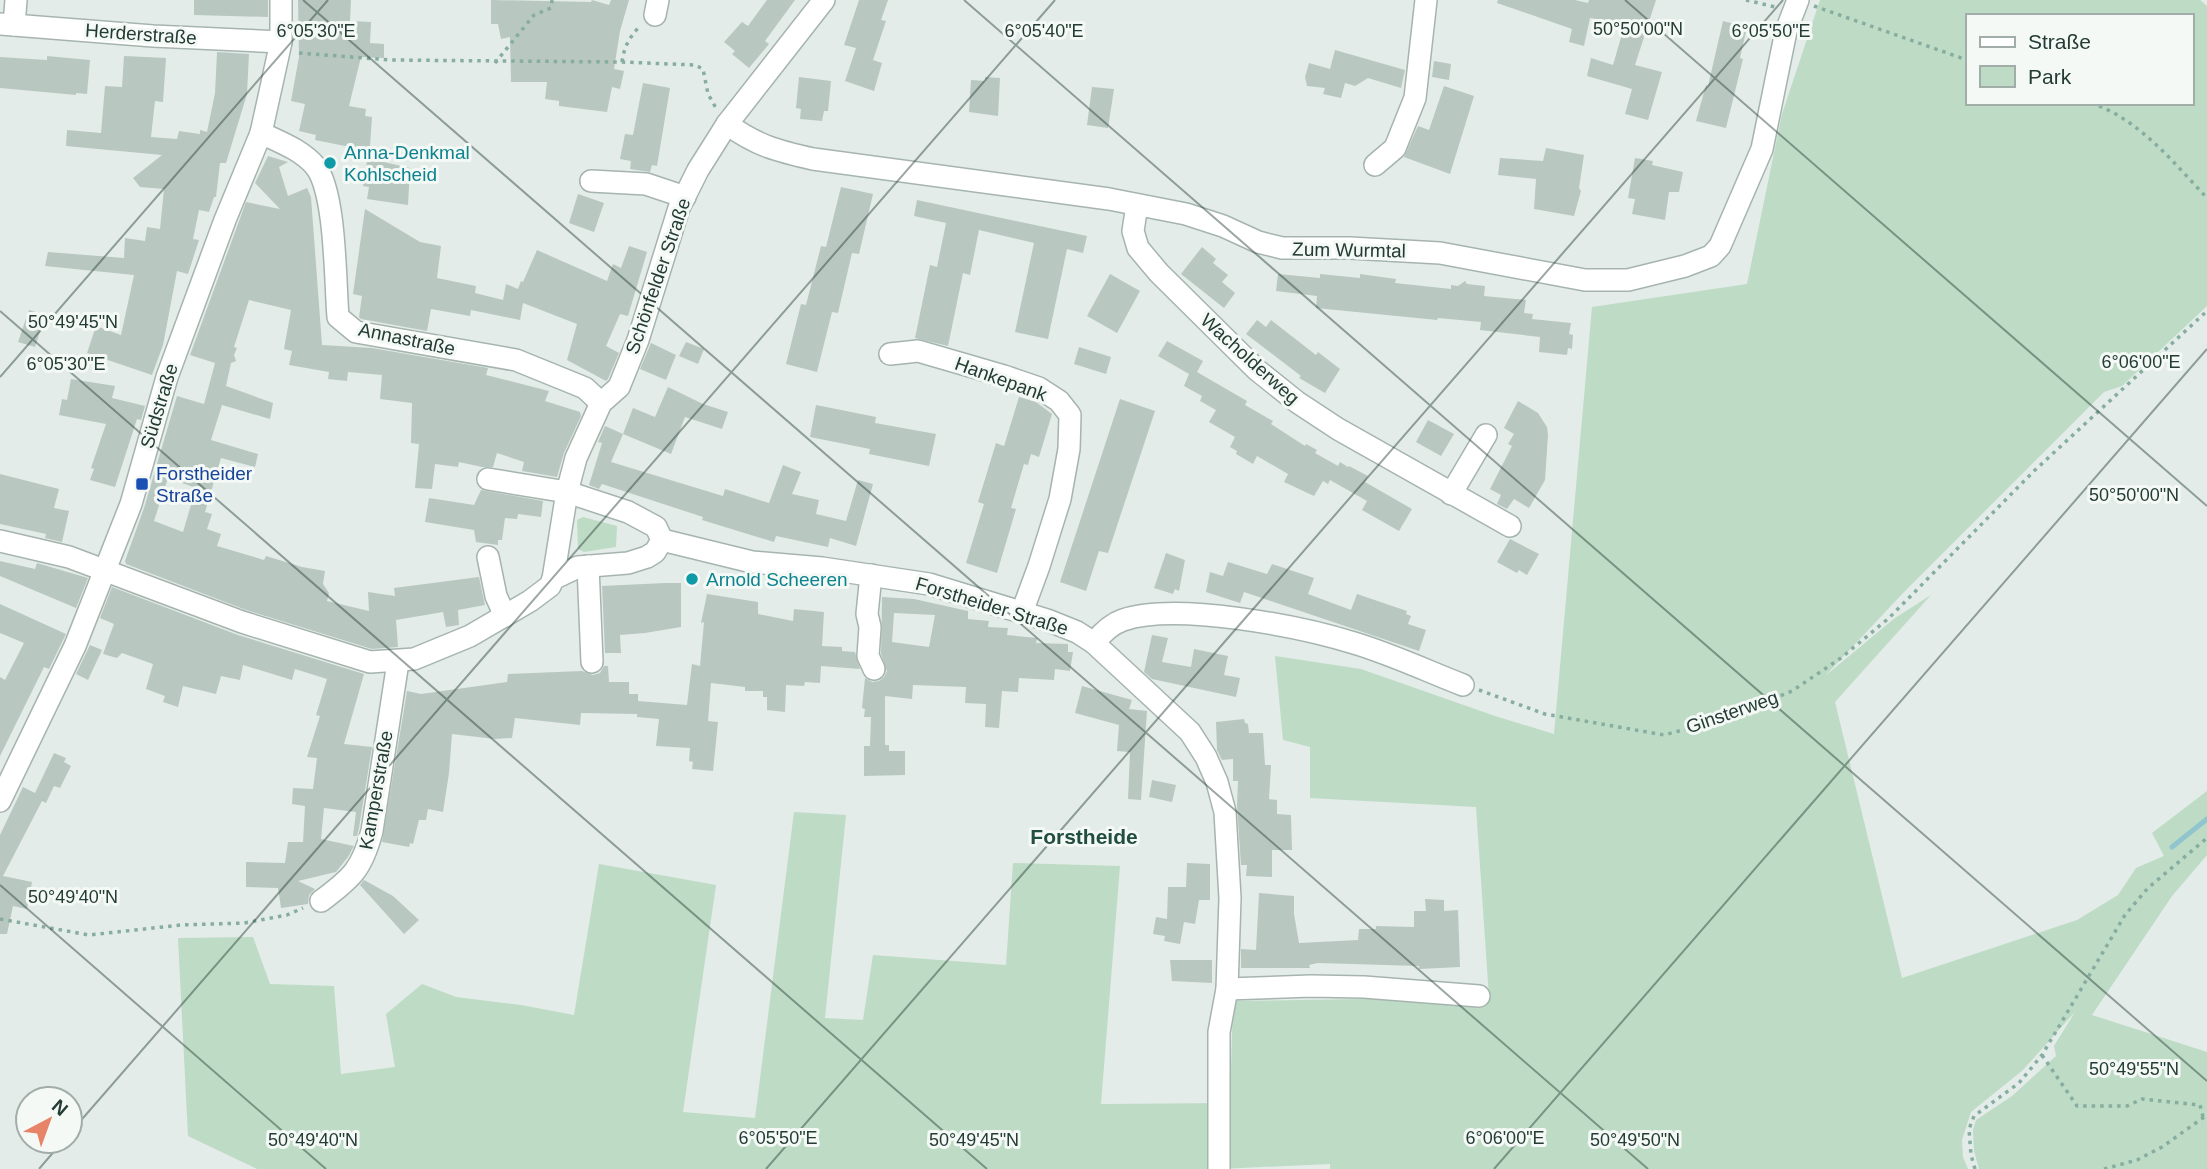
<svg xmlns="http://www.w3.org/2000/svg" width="2207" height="1169" viewBox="0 0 2207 1169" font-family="Helvetica,sans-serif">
	<rect width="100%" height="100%" fill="#e3ece8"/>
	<g fill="#bedbc5" fill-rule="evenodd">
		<path d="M 1820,0 L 2200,0 L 2207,6 L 2207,306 L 2122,386 L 2104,392 L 1904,592 L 1825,676 L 1895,618 L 1931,595 L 1835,702 L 1902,978 L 2077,920 L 2118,895 L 2136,868 L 2164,856 L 2152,833 L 2207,791 L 2207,855 L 2172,896 L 2092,1015 L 2207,1052 L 2207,1169 L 1979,1169 L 1974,1151 L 1973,1130 L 1976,1120 L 2012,1096 L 2056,1056 L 2054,1046 L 2075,1012 L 2023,1070 L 1971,1112 L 1962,1140 L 1963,1157 L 1968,1169 L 1330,1169 L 1330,1164 L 1219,1169 L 257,1169 L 188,1136 L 178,938 L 253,937 L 270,984 L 334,986 L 341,1074 L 395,1067 L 386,1014 L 422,984 L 456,997 L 521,1005 L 574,1015 L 599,864 L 716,885 L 683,1112 L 755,1118 L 794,812 L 846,815 L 825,1018 L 863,1020 L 873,955 L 1006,965 L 1013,863 L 1120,866 L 1101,1104 L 1230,1103 L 1233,1001 L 1489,997 L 1476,807 L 1310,798 L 1310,747 L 1283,740 L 1275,656 L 1361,669 L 1495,716 L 1554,734 L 1592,307 L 1747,284 L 1782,114 ZM 1967,16 L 2191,16 L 2191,103 L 1967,103 Z"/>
		<polygon points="583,517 617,526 616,547 584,552 578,549 577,520"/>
	</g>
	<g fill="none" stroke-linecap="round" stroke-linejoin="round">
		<polyline stroke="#90c5cd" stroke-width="5" points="2172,847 2207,819"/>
	</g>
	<g fill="#b9c7c1" fill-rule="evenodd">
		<polygon points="194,0 268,0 268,17 194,15"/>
		<polygon points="298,0 351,0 350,21 371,22 370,43 384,44 384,58 361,57 349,106 366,109 365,116 372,117 369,161 354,161 355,148 315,140 316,135 299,131 305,104 291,101 299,57"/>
		<polygon points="491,0 591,2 592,0 609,5 611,0 629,0 620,31 614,69 624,71 620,89 612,87 607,112 559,106 559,101 545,99 547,82 511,82 510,37 501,39 498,24 491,24"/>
		<polygon points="767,0 795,0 765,41 769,44 749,68 732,54 735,51 724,42 742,22 748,26"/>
		<polygon points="859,0 888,0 881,20 886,21 873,60 882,63 874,91 845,81 856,48 844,45"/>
		<polygon points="1498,0 1575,0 1588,3 1589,0 1656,0 1635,65 1662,72 1648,120 1625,114 1632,89 1587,76 1591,58 1613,65 1622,34 1618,33 1621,24 1590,18 1584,46 1569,42 1572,29 1497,3"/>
		<polygon points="1723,21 1747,27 1740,58 1743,59 1726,128 1696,121 1706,85 1708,86"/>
		<polygon points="1335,50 1405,70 1401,88 1368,78 1355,86 1345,83 1341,98 1323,94 1325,88 1307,86 1305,77 1309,63 1330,69"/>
		<polygon points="217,52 249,54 247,94 226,163 220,163 216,197 214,197 209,212 199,210 193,239 199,240 188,274 177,271 163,345 152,375 87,353 96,326 121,335 134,275 45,266 48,252 124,258 125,238 145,241 147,227 160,229 164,189 140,187 133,178 162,155 66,146 67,130 101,133 105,86 122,87 124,56 166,58 163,102 155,101 151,137 177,139 179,131 200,134 200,130 207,132 215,93"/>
		<polygon points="47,56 90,60 87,94 76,93 76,95 0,88 0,57 47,60"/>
		<polygon points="1434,61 1451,64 1449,80 1432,77"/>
		<polygon points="799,77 831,81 828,111 824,111 822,121 800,119 801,109 796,108"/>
		<polygon points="985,77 1000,78 998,116 969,112 971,80 985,81"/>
		<polygon points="643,83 670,88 657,166 652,165 650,172 630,169 631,161 620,159 625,134 633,135"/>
		<polygon points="1444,86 1474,96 1450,174 1404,157 1418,126 1429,130"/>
		<polygon points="1092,87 1114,89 1108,128 1087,125"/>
		<polygon points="1546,148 1584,155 1579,188 1581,191 1574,216 1534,209 1536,179 1498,175 1500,158 1543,161"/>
		<path d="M 268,156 L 288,162 L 279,167 L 288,196 L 307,188 L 311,197 L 322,345 L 372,348 L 488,368 L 486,375 L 549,391 L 545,401 L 580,412 L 581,416 L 564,453 L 557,477 L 522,471 L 524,462 L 497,453 L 493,467 L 482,467 L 459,462 L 458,467 L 435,464 L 432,489 L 415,488 L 419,444 L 411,443 L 412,403 L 380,399 L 382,375 L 348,372 L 347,381 L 328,379 L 329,372 L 289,365 L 292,351 L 284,349 L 291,310 L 249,300 L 234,347 L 237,348 L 234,355 L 236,361 L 231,363 L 226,386 L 273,403 L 270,419 L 222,405 L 211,440 L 258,454 L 255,467 L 221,458 L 205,512 L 212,514 L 207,529 L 221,534 L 217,546 L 264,560 L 266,556 L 302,567 L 325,571 L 323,584 L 329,593 L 327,601 L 369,611 L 368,592 L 395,596 L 394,588 L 479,577 L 485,605 L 458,610 L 459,625 L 446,627 L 443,612 L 396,620 L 398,647 L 372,649 L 246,610 L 126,564 L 125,561 L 144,508 L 177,396 L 204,404 L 215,363 L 190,355 L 246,202 L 280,209 L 255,183 ZM 168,478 L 196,488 L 183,532 L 154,521 Z"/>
		<polygon points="1635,158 1653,161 1652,165 1683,172 1679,192 1669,192 1665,220 1632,214 1635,199 1628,198"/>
		<polygon points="367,161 384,162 410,168 408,205 367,199 369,187 363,186"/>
		<polygon points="841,187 873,194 859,254 852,253 838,313 832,312 817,372 786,364 801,304 806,305 821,246 826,247"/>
		<polygon points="578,194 604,203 594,232 569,223"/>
		<polygon points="917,200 1087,236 1083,253 1067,249 1048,339 1015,332 1034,243 979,230 970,275 963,273 948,346 915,338 930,265 937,267 946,223 914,216"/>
		<polygon points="365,209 420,242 441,246 437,278 476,286 475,293 503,300 506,284 518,289 521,281 523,282 537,250 607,281 613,264 621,268 629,246 647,252 628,316 620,314 606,346 619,353 608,379 606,381 567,360 577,324 523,303 520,320 471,310 470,316 431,309 427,331 361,319 359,317 362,296 353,294"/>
		<polygon points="1202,247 1216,259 1213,263 1228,275 1222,282 1235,293 1224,308 1181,274"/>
		<polygon points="1110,274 1140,291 1117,333 1087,316"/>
		<polygon points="1278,274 1320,278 1320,274 1360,278 1360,274 1396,279 1395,283 1451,289 1451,285 1458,286 1465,281 1467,284 1485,286 1484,296 1526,300 1524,313 1533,314 1532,319 1571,323 1569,334 1573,335 1572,349 1568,348 1567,355 1539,352 1540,337 1480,330 1481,322 1438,318 1437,320 1316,308 1317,296 1276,291"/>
		<polygon points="29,310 45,315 35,347 18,342"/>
		<polygon points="1257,320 1266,327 1271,320 1316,355 1318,352 1340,369 1325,393 1299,378 1301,376 1246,334"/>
		<polygon points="1167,341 1203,361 1197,372 1247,401 1245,405 1273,421 1271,424 1305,446 1306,444 1317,450 1315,453 1338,466 1340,462 1348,467 1349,466 1368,476 1365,482 1412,509 1399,531 1362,510 1367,501 1330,480 1328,484 1323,481 1314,496 1284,482 1288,474 1257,456 1253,464 1236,454 1237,451 1230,447 1235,437 1209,422 1216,410 1200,401 1202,396 1184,386 1189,374 1158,356"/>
		<polygon points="686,342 704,349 698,364 679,356"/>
		<polygon points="651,343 676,355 666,380 640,369"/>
		<polygon points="1079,347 1111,357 1106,374 1074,364"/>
		<polygon points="71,379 115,386 112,398 145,406 141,420 137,419 115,487 90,480 94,469 91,468 106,424 59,415 62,399 67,400"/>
		<polygon points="668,387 703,404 728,412 722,429 685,417 671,454 623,434 633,408 655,417"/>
		<polygon points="1019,397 1036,402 1052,414 1039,457 1031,454 1028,465 1024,464 1011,508 1016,509 997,573 966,563 984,504 978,502 996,443 1004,446"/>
		<polygon points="1120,399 1155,411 1108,553 1099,551 1086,591 1060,582"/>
		<polygon points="1518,401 1538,413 1547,427 1548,435 1545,480 1529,508 1514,499 1507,509 1497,504 1501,495 1490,489 1512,446 1508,444 1514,434 1504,428"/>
		<polygon points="816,405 876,417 875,423 936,434 929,466 869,454 870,449 810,437"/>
		<polygon points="1428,420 1454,434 1441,456 1416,442"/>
		<polygon points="605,426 623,434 611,462 723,496 725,489 769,503 783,465 801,472 792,494 819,500 816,514 846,521 858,480 873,484 856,546 830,538 828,547 776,536 774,542 702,520 703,517 602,484 599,489 589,485 602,443 598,442"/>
		<polygon points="0,474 59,489 54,508 69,511 62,542 45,538 46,534 0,524"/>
		<polygon points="481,490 543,501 541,517 518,514 517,519 505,518 502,540 498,540 498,545 476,542 474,530 425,522 429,498 474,505"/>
		<polygon points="1510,539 1539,554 1527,575 1519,570 1517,573 1497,562"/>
		<polygon points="1166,553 1185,560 1179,591 1175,589 1173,594 1154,588"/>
		<polygon points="0,561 35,569 37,563 88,578 76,608 0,576"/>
		<polygon points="1228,562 1267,574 1272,564 1314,578 1308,594 1351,610 1357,594 1407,611 1406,614 1411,616 1408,624 1426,630 1419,651 1244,592 1240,603 1206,592 1210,572 1223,576"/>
		<polygon points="665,583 681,583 681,627 645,633 620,635 621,653 605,653 602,586"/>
		<polygon points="112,587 238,635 364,674 344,744 372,747 359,828 357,836 353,836 356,812 324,808 321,839 354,846 348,857 336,872 298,881 315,889 309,895 308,904 281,908 278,888 246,887 246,862 285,863 288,842 303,842 305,806 292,804 293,788 313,789 317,758 307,757 320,716 316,715 327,679 295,669 292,680 243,665 240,680 221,676 216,694 183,686 178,707 163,702 165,696 146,689 153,664 122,653 117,658 103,654 114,624 100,618"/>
		<polygon points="707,594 758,602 758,614 793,621 794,609 824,612 822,646 842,647 842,651 855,652 860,669 821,666 820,683 805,682 804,686 786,685 785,712 767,710 767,697 763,697 763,691 745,691 745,687 711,683 708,721 718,722 713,771 692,769 693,762 689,761 690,748 656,746 659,719 637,717 637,714 581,713 580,725 515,718 512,738 495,739 452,734 449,773 443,812 428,809 426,820 419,820 413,844 410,843 409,847 382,842 407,691 421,694 507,682 508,674 582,671 593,675 600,673 604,666 608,666 609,682 629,682 629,694 638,694 638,701 687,705 692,664 700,666 704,622 701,623"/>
		<path d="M 882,597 L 914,599 L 968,611 L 968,619 L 989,621 L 988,627 L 1008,628 L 1007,635 L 1037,638 L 1036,643 L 1068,644 L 1068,652 L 1073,652 L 1070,671 L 1055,669 L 1054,680 L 1019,678 L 1018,692 L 1002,691 L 999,728 L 985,727 L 986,704 L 965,703 L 966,687 L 913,685 L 912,699 L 885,696 L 885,745 L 889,745 L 889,751 L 905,751 L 905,775 L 864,776 L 864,746 L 870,746 L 871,717 L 864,717 L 865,709 L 862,708 L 865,678 L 872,682 L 879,681 L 884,677 L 887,671 L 881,654 ZM 894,613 L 935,615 L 929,647 L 892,642 Z"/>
		<polygon points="0,604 66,634 49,669 44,667 0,756 0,677 5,680 24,643 0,633"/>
		<polygon points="1152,635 1168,638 1162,662 1191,667 1194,649 1228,656 1224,675 1240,678 1236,697 1152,679 1144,672"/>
		<polygon points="90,645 102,650 88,680 76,674"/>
		<polygon points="1082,686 1132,700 1129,709 1147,711 1141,800 1128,799 1130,752 1117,751 1119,725 1075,713"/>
		<polygon points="1244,719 1245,723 1248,724 1249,733 1263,733 1265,765 1271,765 1269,799 1277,800 1277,814 1291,815 1292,850 1272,850 1272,877 1246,876 1247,865 1241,865 1237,805 1238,781 1233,781 1233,759 1222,760 1217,750 1216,722"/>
		<polygon points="54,753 66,758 64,762 71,766 60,788 54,786 46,803 42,801 3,876 32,882 27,909 13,906 7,934 0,934 0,835 23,787 35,793"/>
		<polygon points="1152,780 1176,785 1172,802 1149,797"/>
		<polygon points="1187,863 1210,864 1210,900 1199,900 1195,924 1184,922 1180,944 1164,941 1165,936 1153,934 1156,917 1167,919 1168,887 1186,887"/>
		<polygon points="364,880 393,896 419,920 404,934 360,885"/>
		<polygon points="1259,893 1294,896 1294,914 1299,943 1358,940 1359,929 1376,929 1376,926 1414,927 1414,911 1426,911 1425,899 1444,900 1444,911 1458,910 1460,967 1419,969 1419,966 1318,963 1309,965 1310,968 1241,968 1241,949 1256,950"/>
		<polygon points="1170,960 1212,960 1212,983 1172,981"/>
	</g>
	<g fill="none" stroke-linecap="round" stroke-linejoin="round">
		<g stroke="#a6b4af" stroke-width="24">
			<g id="minor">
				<polyline points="655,15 658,0"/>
				<polyline points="0,24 153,36 281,42"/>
				<polyline points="14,25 16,0"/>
				<path d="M 727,124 C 757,146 778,151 813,159 L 1109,199 L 1186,214 L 1223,226 L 1258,242 L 1282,248 L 1350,248 L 1440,253 L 1585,280 L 1628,280 L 1685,266 L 1711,256 L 1720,246 L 1762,149 L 1786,31 L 1798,0"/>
				<path d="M 261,133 C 280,142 302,150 316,167 C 336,194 335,281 338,317 L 356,332 L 516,360 L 585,388 L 601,403"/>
				<polyline points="1375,165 1395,148 1415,98 1426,0"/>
				<polyline points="591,181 646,184 685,197"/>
				<polyline points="1137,205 1133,231 1138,248 1159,273 1257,370 1297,402 1338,429 1510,526"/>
				<polyline points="890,354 918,351 1004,376 1039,388 1059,401 1070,415 1069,449 1060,499 1039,566 1022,612"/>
				<polyline points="1451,494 1486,435"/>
				<polyline points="662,540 752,562 822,568 929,584 1047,620 1077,632 1094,643 1190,732 1206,757 1217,782 1225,812 1230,898 1227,989 1219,1032 1219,1169"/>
				<polyline points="0,541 69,557 242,622 370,662 414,659 470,636 530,601 550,586 553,579 578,567 628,563 647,557 655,552 662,540 656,527 628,512 567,492 488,479"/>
				<polyline points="488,557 496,596 505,616"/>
				<polyline points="588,566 592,662"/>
				<polyline points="871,575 867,614 870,627 868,656 874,669"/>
				<polyline points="553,579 567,492 576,458 601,403 619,387 638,340 679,208 698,170 727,124 824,0"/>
				<path d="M 1094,643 C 1102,633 1111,624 1123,620 C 1176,602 1299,626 1354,643 C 1391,654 1427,671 1463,685"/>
				<polyline points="0,801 75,646 131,504 167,377 225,220 261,133 281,42 281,0"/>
				<path d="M 321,901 C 352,878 362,869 372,831 L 398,662"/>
				<polyline points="1227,989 1311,986 1364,987 1479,996"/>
			</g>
		</g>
		<g stroke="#86ada0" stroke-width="3.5" stroke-dasharray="3.5 5" stroke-linecap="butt">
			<polyline points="1746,0 1775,7"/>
			<polyline points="1814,6 1967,60"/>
			<polyline points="299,53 391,60 622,62 695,65 703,69 708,94 716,108"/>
			<path d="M 622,62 C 624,47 629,38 639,27"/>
			<polyline points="495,63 534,15 551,8 552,0"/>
			<path d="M 2091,103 C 2139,119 2173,162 2207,198"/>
			<polyline points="1479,690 1545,714 1664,735 1723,719 1792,691 1841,658 1889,618 2034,471 2207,311"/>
			<polyline points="0,919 89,935 181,925 244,923 287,915 303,908"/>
			<polyline points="2042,1055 2077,1106 2127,1106 2142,1099 2200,1105 2203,1117"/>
			<polyline points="1975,1169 1971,1155 1969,1129 1974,1116 2019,1083 2042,1055 2125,915 2148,888 2207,838"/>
			<polyline points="2104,1169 2137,1160 2162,1147 2207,1115"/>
		</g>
		<use href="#minor" stroke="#fff" stroke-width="21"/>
	</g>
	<path fill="none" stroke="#243c35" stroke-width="2" stroke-opacity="0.45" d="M 303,0 L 1648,1169M 964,0 L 2207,1081M 1625,0 L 2207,506M 0,311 L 987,1169M 0,377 L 328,0M 0,885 L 326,1169M 70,1133 L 1055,0M 39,1169 L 63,1141M 766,1169 L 1783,0M 1494,1169 L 2207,349"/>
	<g fill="#0f9aa8" stroke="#f4f9f6" stroke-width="2.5">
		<circle cx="330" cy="163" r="7"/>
		<circle cx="692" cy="579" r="7"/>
	</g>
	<rect fill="#1a4fb4" stroke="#f4f9f6" stroke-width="2.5" x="135" y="477" width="14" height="14" rx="3.5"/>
	<g text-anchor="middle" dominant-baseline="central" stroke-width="6" stroke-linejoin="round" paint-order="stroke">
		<g font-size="19" fill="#243c35" stroke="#f4f9f6">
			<text transform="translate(141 34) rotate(4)">Herderstraße</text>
			<text transform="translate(1349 250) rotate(1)">Zum Wurmtal</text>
			<text transform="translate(658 276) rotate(-71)">Schönfelder Straße</text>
			<text transform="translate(407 339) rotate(12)">Annastraße</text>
			<text transform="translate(1250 359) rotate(42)">Wacholderweg</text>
			<text transform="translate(1001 379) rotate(20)">Hankepank</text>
			<text transform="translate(159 406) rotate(-73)">Südstraße</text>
			<text transform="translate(992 606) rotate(17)">Forstheider Straße</text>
			<text transform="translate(1732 712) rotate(-19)">Ginsterweg</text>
			<text transform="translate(376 790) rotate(-80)">Kamperstraße</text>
		</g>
		<g font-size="19" fill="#0d838f" stroke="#f4f9f6" text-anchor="start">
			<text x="344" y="152">Anna-Denkmal<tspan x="344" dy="22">Kohlscheid</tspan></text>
			<text x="706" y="579">Arnold Scheeren</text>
		</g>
		<g font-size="19" fill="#164399" stroke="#f4f9f6" text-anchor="start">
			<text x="156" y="473">Forstheider<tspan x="156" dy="22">Straße</tspan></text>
		</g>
		<g font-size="21" font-weight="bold" fill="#224d41" stroke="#f4f9f6">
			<text x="1084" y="836">Forstheide</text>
		</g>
	</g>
	<g font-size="18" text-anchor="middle" fill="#243c35" stroke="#f4f9f6" stroke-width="6" stroke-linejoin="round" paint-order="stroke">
		<text x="1638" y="35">50°50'00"N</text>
		<text x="316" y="37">6°05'30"E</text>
		<text x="1044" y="37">6°05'40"E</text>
		<text x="1771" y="37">6°05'50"E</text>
		<text x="73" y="328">50°49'45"N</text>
		<text x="2141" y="368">6°06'00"E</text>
		<text x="66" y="370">6°05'30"E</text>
		<text x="2134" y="501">50°50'00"N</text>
		<text x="73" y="903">50°49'40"N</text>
		<text x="2134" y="1075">50°49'55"N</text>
		<text x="778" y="1144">6°05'50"E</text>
		<text x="1505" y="1144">6°06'00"E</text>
		<text x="313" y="1146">50°49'40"N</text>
		<text x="974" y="1146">50°49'45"N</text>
		<text x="1635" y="1146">50°49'50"N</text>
	</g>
	<rect x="1966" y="14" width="228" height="91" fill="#f4f9f6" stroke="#a1ada9" stroke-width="2"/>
	<rect x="1980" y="37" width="35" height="10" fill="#ffffff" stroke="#a1ada9" stroke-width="2"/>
	<text x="2028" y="49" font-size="21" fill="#243c35">Straße</text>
	<rect x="1980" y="66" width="35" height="21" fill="#bedbc5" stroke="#a1ada9" stroke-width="2"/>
	<text x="2028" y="84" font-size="21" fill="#243c35">Park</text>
	<g transform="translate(49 1120) rotate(41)"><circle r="33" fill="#f4f9f6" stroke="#a1ada9" stroke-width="2"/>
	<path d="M0-5L12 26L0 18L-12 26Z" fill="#e78366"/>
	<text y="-10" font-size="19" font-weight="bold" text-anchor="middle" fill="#243c35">N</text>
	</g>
</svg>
